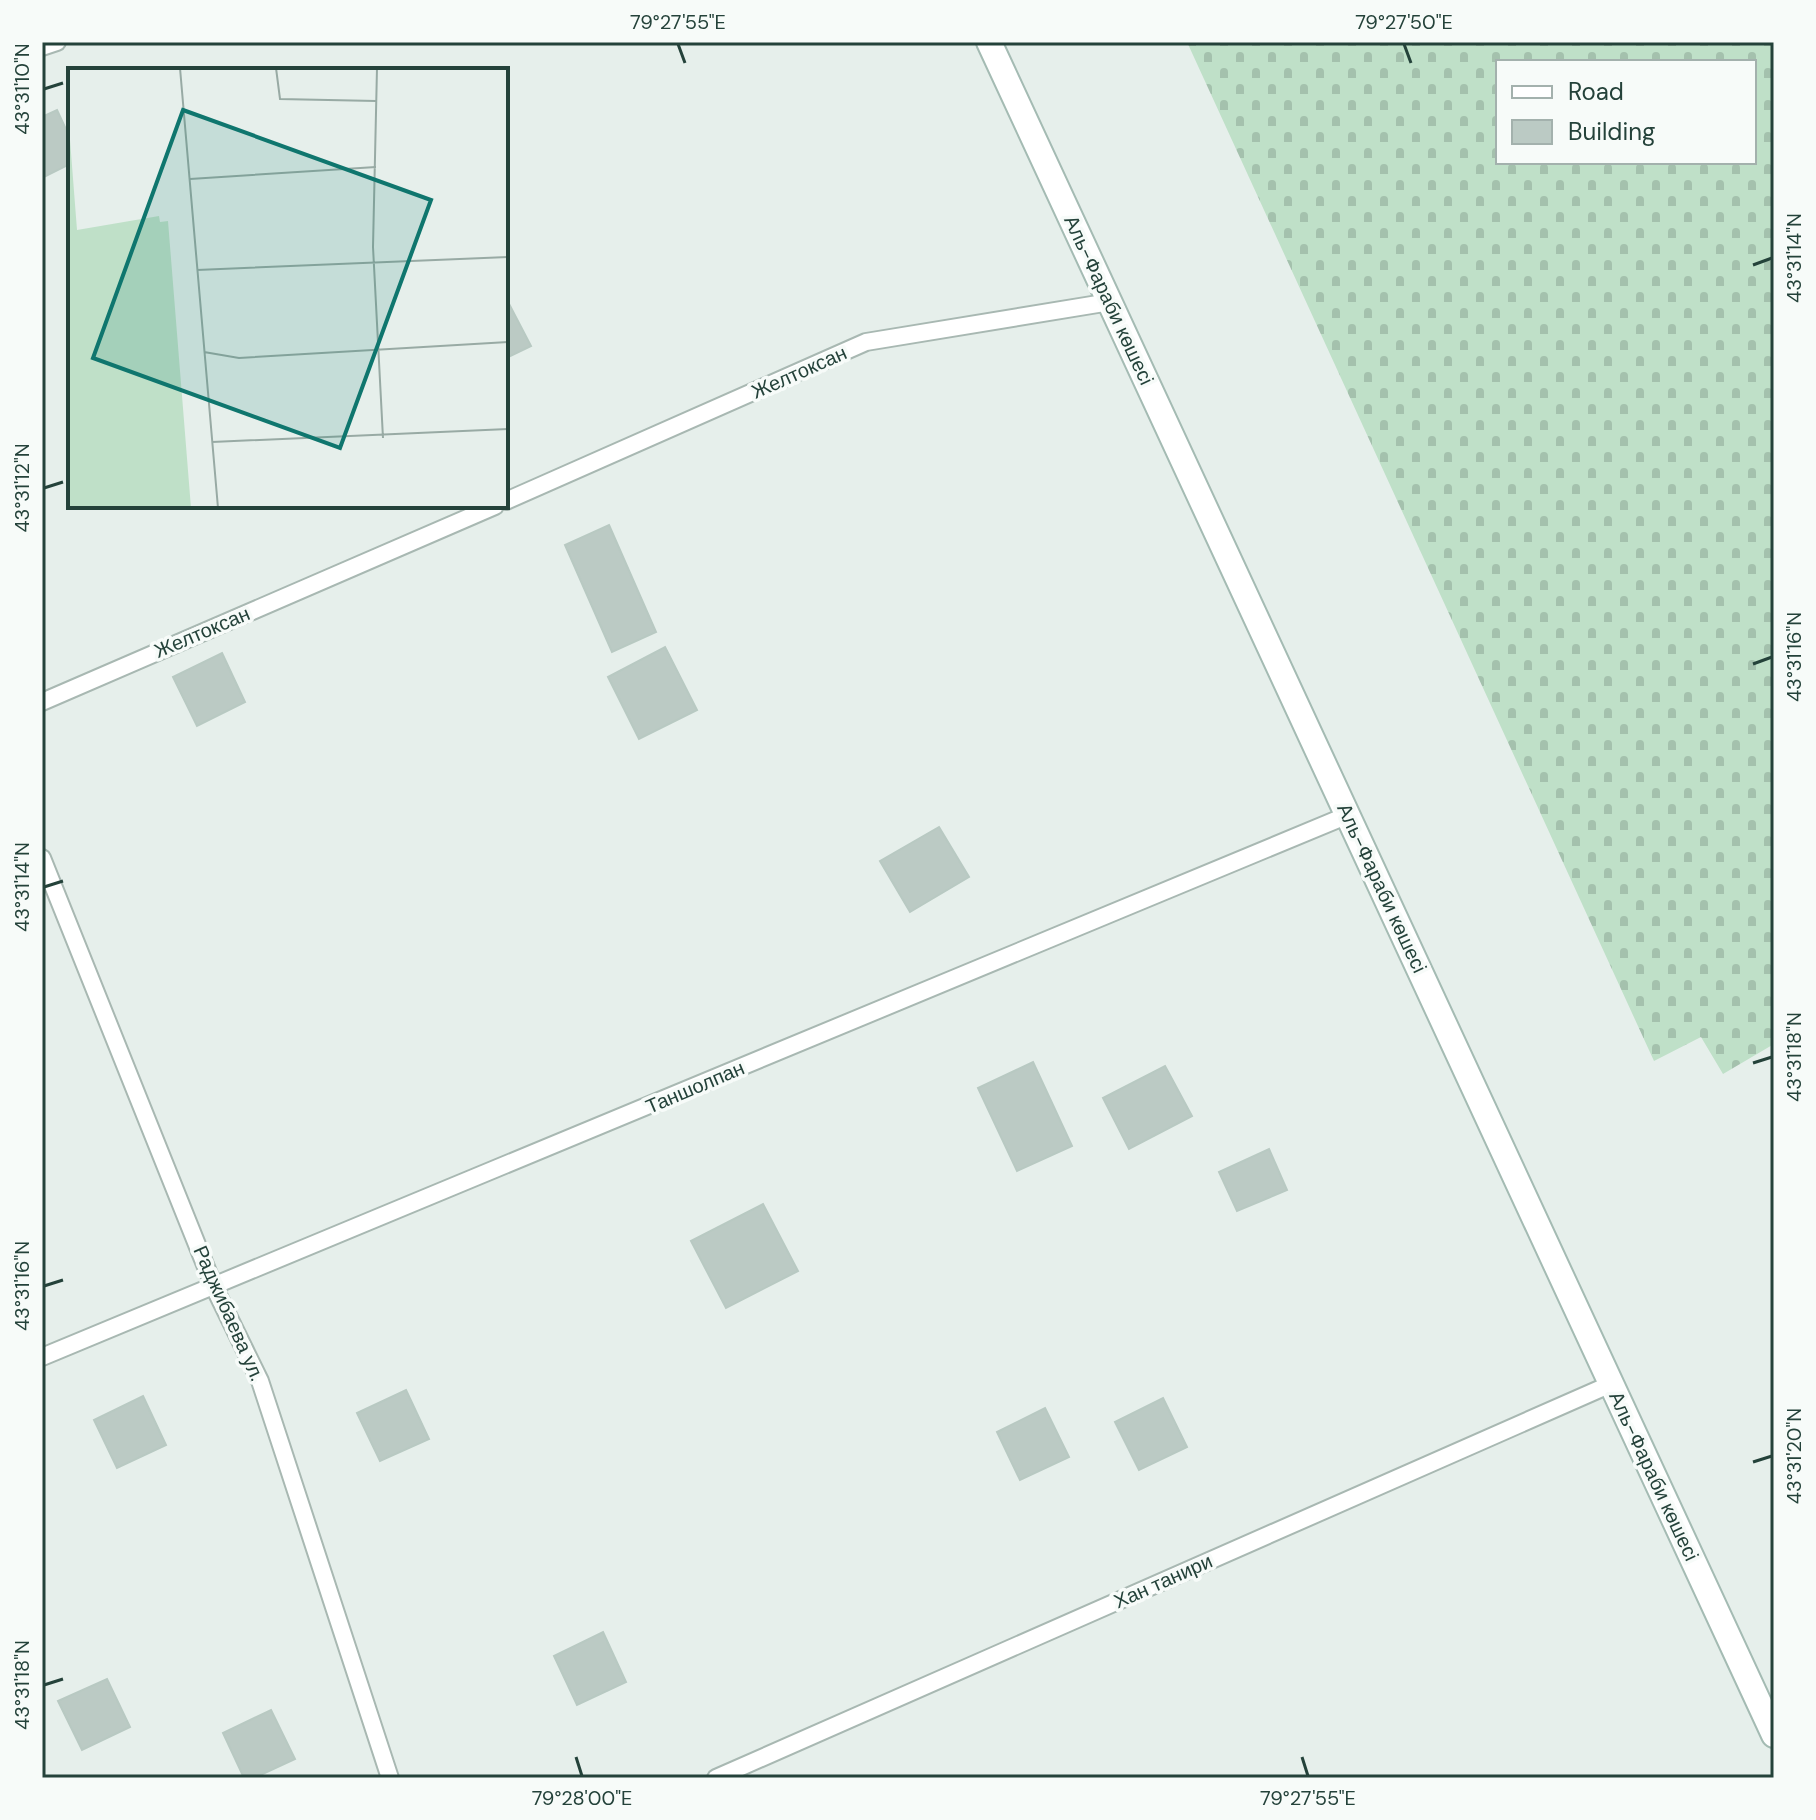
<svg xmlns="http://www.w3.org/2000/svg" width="1816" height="1820" viewBox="0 0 1816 1820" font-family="'DM Sans',sans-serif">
	<defs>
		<pattern id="cemetery-stones" width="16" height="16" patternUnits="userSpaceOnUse" patternTransform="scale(2)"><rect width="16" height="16" fill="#bfe0c8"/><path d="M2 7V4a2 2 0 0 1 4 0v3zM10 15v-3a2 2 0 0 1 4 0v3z" fill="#a4c1ad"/></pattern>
	</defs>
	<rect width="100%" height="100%" fill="#e6efeb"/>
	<path fill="url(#cemetery-stones)" fill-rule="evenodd" d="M 1187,42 L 1774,42 L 1774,1044 L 1723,1074 L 1701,1037 L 1654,1061 ZM 1498,62 L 1754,62 L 1754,162 L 1498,162 Z"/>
	<g fill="#bbcac4" stroke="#b8c9c2" stroke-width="2">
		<polygon points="57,110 70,138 70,164 42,178 42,117"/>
		<polygon points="506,298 531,346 506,358"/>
		<polygon points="609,525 656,632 612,652 565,545"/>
		<polygon points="665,647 697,710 639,739 608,677"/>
		<polygon points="222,653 245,702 197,726 173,677"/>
		<polygon points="939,827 969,877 910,912 880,861"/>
		<polygon points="1033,1062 1072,1146 1017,1171 978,1088"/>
		<polygon points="1165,1066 1192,1116 1129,1149 1103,1098"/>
		<polygon points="1269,1149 1287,1190 1237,1211 1219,1172"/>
		<polygon points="763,1204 798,1271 726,1308 691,1241"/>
		<polygon points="406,1390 429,1439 380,1461 357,1413"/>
		<polygon points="143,1396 166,1445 117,1468 94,1420"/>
		<polygon points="1163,1398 1187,1447 1139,1470 1115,1422"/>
		<polygon points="1045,1408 1069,1457 1020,1480 997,1432"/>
		<polygon points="603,1632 626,1682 577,1705 554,1656"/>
		<polygon points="107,1679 130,1727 82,1750 58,1701"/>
		<polygon points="271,1710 295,1759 254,1778 244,1778 223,1733"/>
	</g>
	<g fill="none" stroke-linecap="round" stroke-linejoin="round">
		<g stroke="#a8b8b2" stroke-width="20">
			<g id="service">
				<polyline points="42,47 57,42"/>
				<polyline points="506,501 866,342 1110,302"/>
				<polyline points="42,702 495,506"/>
				<polyline points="42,858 214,1287 260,1381 390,1778"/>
				<polyline points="42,1357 1348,815"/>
				<polyline points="716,1778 1611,1384"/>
			</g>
		</g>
		<g stroke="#a4bbb3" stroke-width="28">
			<polyline id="secondary" points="989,42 1774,1735"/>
		</g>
		<use href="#service" stroke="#fff" stroke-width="16"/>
		<use href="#secondary" stroke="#fff" stroke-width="24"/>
	</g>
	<path fill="none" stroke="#24423a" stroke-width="3" d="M 678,44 L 685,63M 1404,44 L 1411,63M 44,89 L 63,83M 1753,265 L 1772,258M 44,488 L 63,482M 1753,664 L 1772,657M 44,887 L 63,881M 1753,1063 L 1772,1057M 44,1286 L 63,1280M 1753,1462 L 1772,1456M 44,1685 L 63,1679M 576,1757 L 582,1776M 1302,1757 L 1308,1776"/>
	<g text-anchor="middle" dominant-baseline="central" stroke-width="7" stroke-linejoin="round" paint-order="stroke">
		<g font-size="20" fill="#24423a" stroke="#f7fbf9">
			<text transform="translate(1109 300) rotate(65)">Аль-Фараби көшесі</text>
			<text transform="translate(799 372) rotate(-24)">Желтоксан</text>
			<text transform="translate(202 632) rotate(-23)">Желтоксан</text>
			<text transform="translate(1382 888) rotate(65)">Аль-Фараби көшесі</text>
			<text transform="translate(695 1087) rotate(-23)">Таншолпан</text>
			<text transform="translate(229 1313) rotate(66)">Раджибаева ул.</text>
			<text transform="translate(1654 1476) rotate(65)">Аль-Фараби көшесі</text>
			<text transform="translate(1163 1581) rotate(-24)">Хан танири</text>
		</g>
	</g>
	<g transform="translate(68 68)">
		<rect width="440" height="440" fill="#e6efeb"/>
		<path d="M 0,46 L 9,162 L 91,148 L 92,154 L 100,153 L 123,440 L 0,440 Z" fill="#bfe0c8"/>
		<path fill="none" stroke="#98aaa4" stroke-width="2" d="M 112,0 L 150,440M 208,0 L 212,31 L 308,33M 309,0 L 305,179 L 315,370M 122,111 L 308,99M 129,202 L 440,189M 136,284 L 171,290 L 440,274M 144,374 L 440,361"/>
		<path fill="#0f766e" fill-opacity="0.15" stroke="#0f766e" stroke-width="4" d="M 115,42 L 363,132 L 272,380 L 25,290 Z"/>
		<rect width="440" height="440" fill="none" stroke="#24423a" stroke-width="4"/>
	</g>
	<rect width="1816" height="1820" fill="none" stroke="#f7fbf9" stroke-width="88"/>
	<rect x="1496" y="60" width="260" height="104" fill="#f7fbf9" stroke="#a3b1ad" stroke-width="2"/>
	<rect x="1512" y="86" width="40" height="12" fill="#ffffff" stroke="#a3b1ad" stroke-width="2"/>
	<text x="1568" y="100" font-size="24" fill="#24423a">Road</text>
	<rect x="1512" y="120" width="40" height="24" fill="#bbcac4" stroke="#a3b1ad" stroke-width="2"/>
	<text x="1568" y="140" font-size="24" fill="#24423a">Building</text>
	<rect x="44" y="44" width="1728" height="1732" fill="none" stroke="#24423a" stroke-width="3"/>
	<g font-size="20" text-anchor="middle" fill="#24423a">
		<text x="678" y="29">79°27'55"E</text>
		<text x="1404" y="29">79°27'50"E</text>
		<text transform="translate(22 89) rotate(-90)" y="7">43°31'10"N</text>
		<text transform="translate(1794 258) rotate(-90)" y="7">43°31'14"N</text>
		<text transform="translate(22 488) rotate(-90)" y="7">43°31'12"N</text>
		<text transform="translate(1794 657) rotate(-90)" y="7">43°31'16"N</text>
		<text transform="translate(22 887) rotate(-90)" y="7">43°31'14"N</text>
		<text transform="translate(1794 1057) rotate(-90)" y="7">43°31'18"N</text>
		<text transform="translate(22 1286) rotate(-90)" y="7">43°31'16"N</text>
		<text transform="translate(1794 1456) rotate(-90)" y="7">43°31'20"N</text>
		<text transform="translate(22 1685) rotate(-90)" y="7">43°31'18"N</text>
		<text x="582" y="1805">79°28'00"E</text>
		<text x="1308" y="1805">79°27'55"E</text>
	</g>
</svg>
